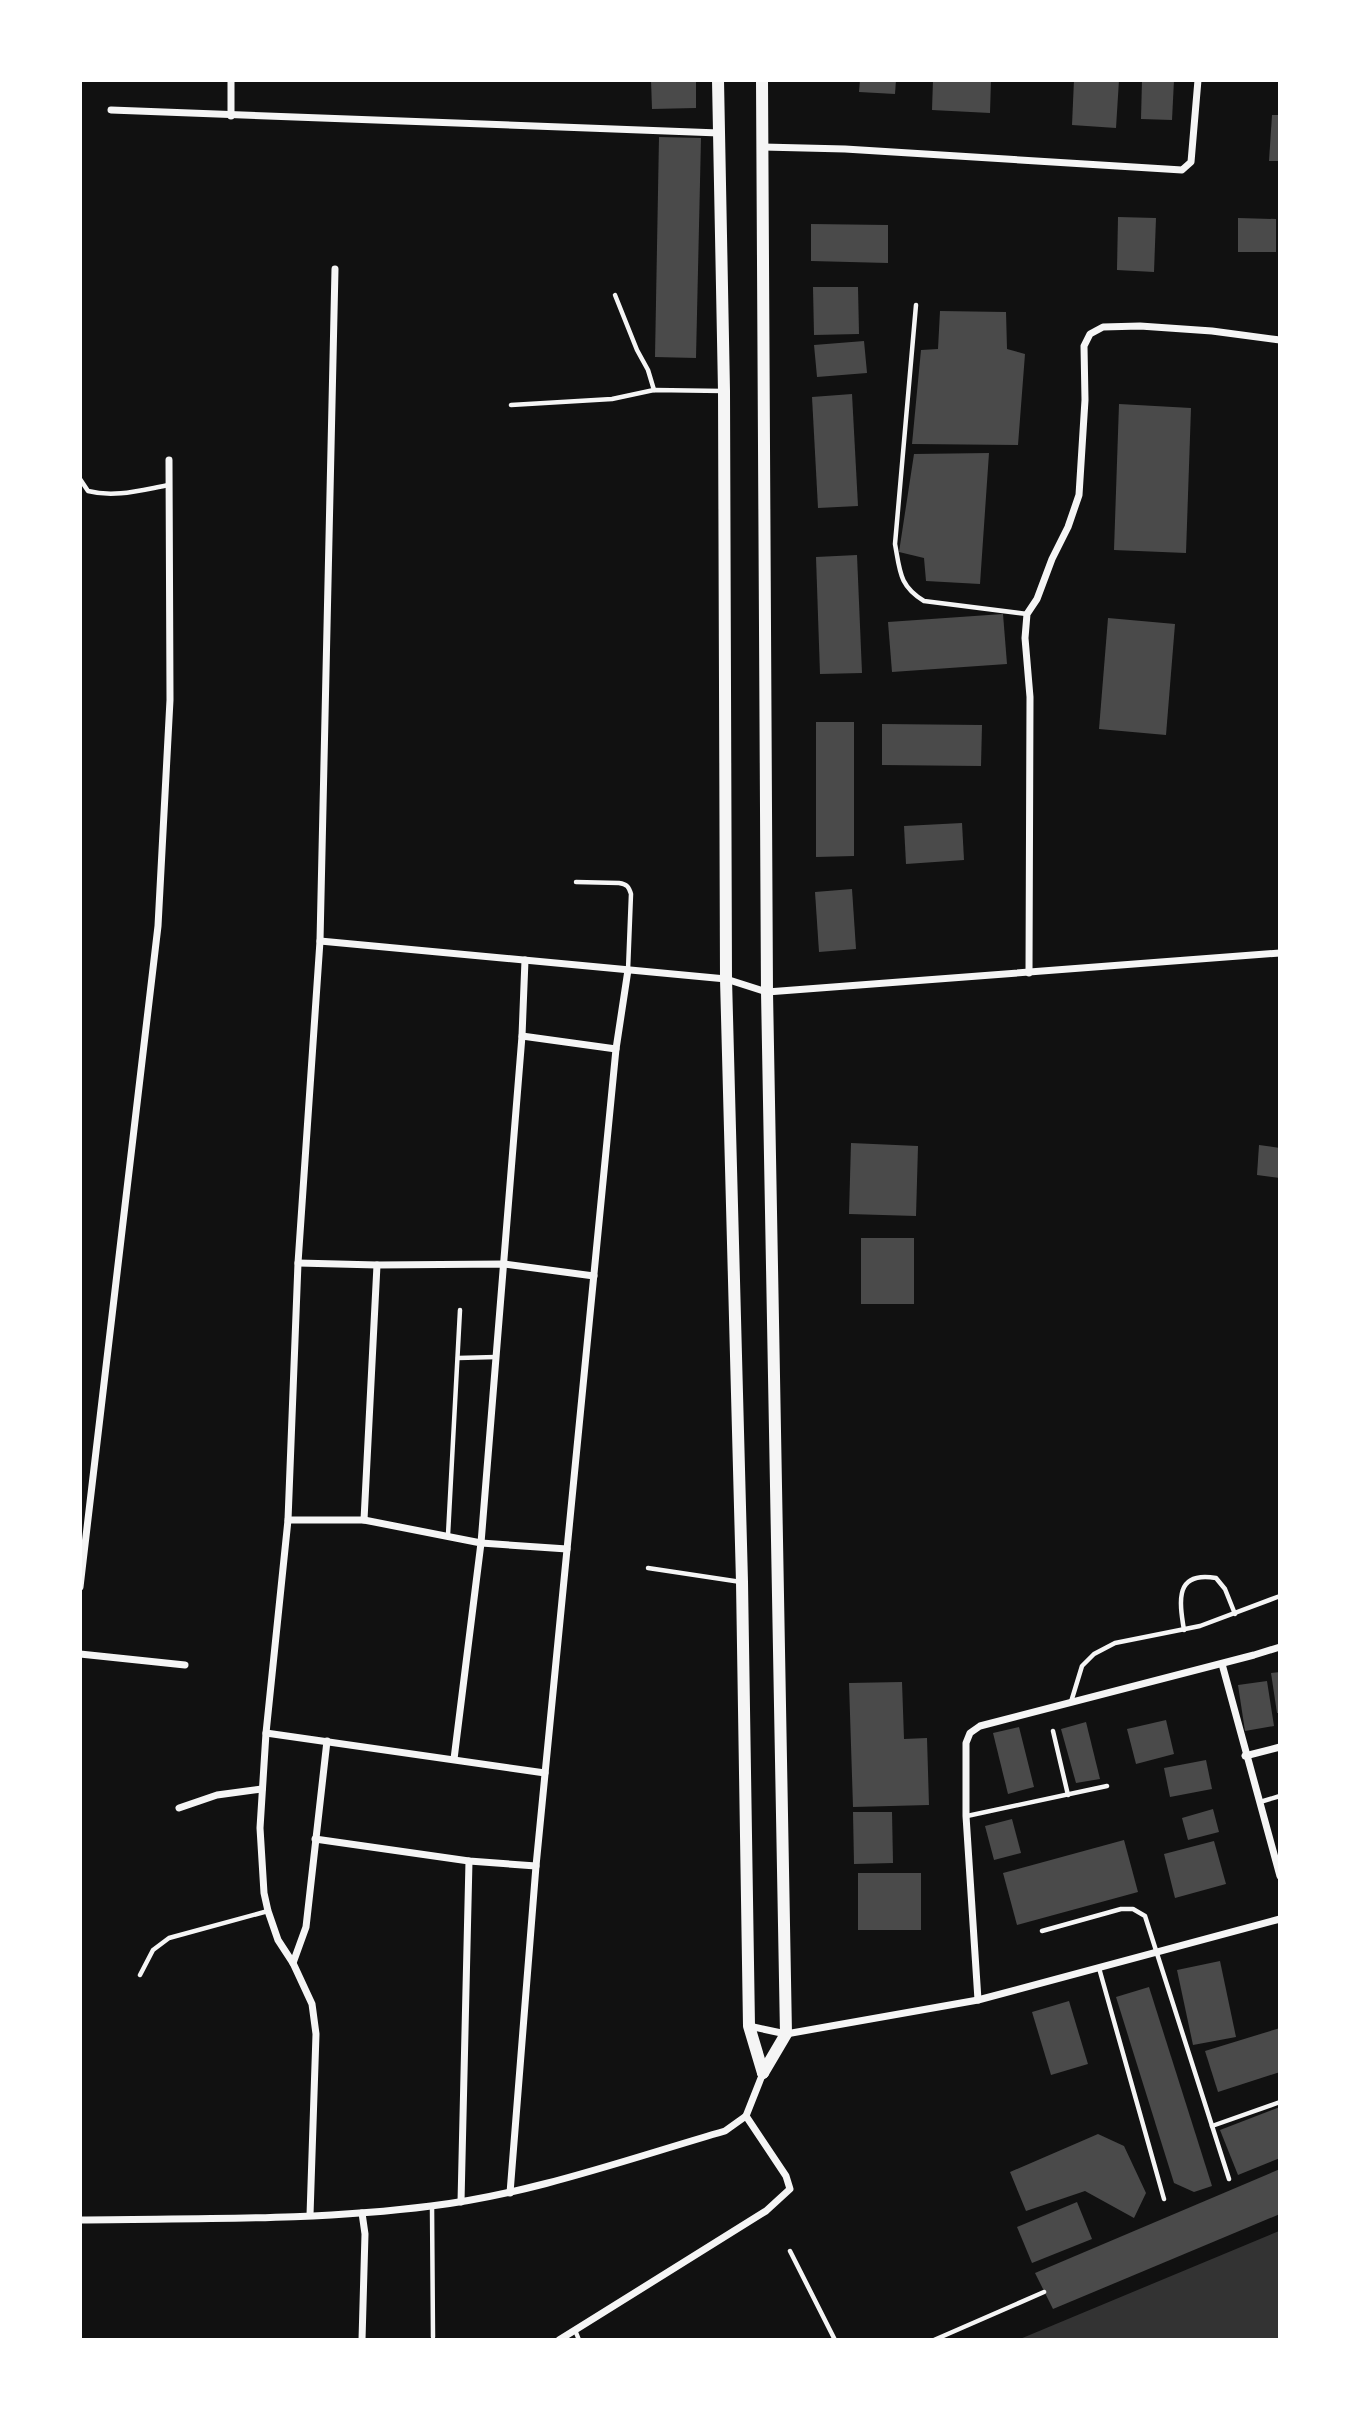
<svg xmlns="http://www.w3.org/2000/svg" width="1360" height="2420" viewBox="0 0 1360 2420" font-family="Lato,sans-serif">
	<rect width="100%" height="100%" fill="#111"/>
	<polygon fill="#333" points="1279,2231 1279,2339 1020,2339"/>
	<g fill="#4a4a4a">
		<polygon points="651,80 696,80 696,108 652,109"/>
		<polygon points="860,80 896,80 895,94 859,92"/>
		<polygon points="933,80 991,80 990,113 932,110"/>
		<polygon points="1074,80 1119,80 1116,128 1072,125"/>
		<polygon points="1142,80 1174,80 1172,120 1141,119"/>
		<polygon points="1272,115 1280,115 1280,161 1269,161"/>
		<polygon points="659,137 701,138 696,358 655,357"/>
		<polygon points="1118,217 1156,218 1154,272 1117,270"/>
		<polygon points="1238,218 1276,219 1276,252 1238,252"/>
		<polygon points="811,224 888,225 888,263 811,261"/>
		<polygon points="813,287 858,287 859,334 814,335"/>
		<polygon points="940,311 1006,312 1007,349 1025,354 1018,445 912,444 921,350 938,349"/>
		<polygon points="864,341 867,373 817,377 814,345"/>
		<polygon points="852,394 858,506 818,508 812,397"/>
		<polygon points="1119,404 1191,408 1186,553 1114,550"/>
		<polygon points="989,453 980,584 926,581 924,558 899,552 914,454"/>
		<polygon points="857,555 862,673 820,674 816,557"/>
		<polygon points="1003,614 1007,664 892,672 888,622"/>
		<polygon points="1108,618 1175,624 1166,735 1099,729"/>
		<polygon points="816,722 854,722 854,856 816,857"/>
		<polygon points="882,724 982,725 981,766 882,765"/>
		<polygon points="962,823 964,860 906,864 904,826"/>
		<polygon points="852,889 856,949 819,952 815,892"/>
		<polygon points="851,1143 918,1146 916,1216 849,1214"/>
		<polygon points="1259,1145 1280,1148 1280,1178 1257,1175"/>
		<rect x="861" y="1238" width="53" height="66"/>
		<polygon points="1280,1672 1280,1713 1277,1713 1271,1673"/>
		<polygon points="1267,1681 1274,1726 1245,1731 1238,1685"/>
		<polygon points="902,1682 904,1739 927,1738 929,1805 853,1807 849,1683"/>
		<polygon points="1166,1720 1174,1754 1136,1764 1127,1729"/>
		<polygon points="1086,1722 1100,1779 1076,1783 1061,1729"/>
		<polygon points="1019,1727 1034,1787 1008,1794 993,1733"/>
		<polygon points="1206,1760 1212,1789 1170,1797 1164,1768"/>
		<polygon points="1213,1809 1219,1832 1188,1840 1182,1818"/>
		<polygon points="853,1812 892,1812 893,1863 854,1864"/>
		<polygon points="1012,1819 1021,1853 994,1860 985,1826"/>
		<polygon points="1124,1840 1138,1892 1017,1925 1003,1873"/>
		<polygon points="1214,1841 1226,1884 1175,1898 1164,1854"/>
		<rect x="858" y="1873" width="63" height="57"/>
		<polygon points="1220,1961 1236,2037 1193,2045 1177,1970"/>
		<polygon points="1149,1987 1212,2186 1194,2192 1174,2183 1116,1997"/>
		<polygon points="1069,2001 1088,2064 1051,2075 1032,2012"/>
		<polygon points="1280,2028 1280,2072 1218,2092 1205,2051"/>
		<polygon points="1280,2107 1280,2158 1238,2175 1220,2130"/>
		<polygon points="1098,2134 1124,2146 1146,2193 1134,2218 1085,2191 1026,2211 1010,2172"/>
		<polygon points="1280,2169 1280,2214 1053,2309 1035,2273"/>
		<polygon points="1077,2202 1092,2239 1032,2263 1017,2227"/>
	</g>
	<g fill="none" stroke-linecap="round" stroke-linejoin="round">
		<g stroke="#f5f5f5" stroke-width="4.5">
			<polyline points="615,295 637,350 648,370 654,390"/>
			<path d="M 916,305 L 895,544 C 900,571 899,586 924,601 L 1027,614"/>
			<polyline points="511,405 612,399 654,390 723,391"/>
			<path d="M 80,479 L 88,491 C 115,498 141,490 169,485"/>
			<path d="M 576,882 L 619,883 C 627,884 629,887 631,894 L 628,970"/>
			<polyline points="458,1358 496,1357"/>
			<polyline points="448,1535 460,1310"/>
			<polyline points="648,1568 741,1582"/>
			<path d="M 1184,1630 C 1179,1600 1175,1571 1216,1578 L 1225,1589 L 1235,1614"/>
			<polyline points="1071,1702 1082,1666 1094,1654 1115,1643 1200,1626 1280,1596"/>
			<polyline points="1053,1731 1068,1795"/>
			<polyline points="1260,1802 1280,1796"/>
			<polyline points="967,1816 1107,1786"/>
			<polyline points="1042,1931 1121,1909 1133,1909 1145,1916 1229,2179"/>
			<polyline points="1099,1968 1164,2199"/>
			<polyline points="140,1975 153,1950 169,1938 268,1911"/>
			<polyline points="1212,2126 1280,2102"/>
			<polyline points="432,2206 433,2337"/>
			<polyline points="790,2251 835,2340"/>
			<polyline points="575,2330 579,2340"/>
			<polyline points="934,2340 1044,2292"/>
		</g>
		<g stroke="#f5f5f5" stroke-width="7">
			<polyline points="111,110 719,133"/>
			<polyline points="231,116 231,80"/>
			<polyline points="763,147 845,149 1182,170 1191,162 1198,80"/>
			<polyline points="320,941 726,979 767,992 1280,953"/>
			<polyline points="525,960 522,1036 481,1543 567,1549"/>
			<polyline points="1029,973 1030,697 1025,638 1027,614 1037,599 1052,559 1068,527 1079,495 1085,400 1084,346 1090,334 1103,327 1140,326 1212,331 1280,340"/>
			<polyline points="522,1036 616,1049"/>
			<polyline points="298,1263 377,1265 504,1264 594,1276"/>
			<polyline points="288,1520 364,1520 481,1543 454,1759"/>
			<polyline points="364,1520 377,1265"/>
			<polyline points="80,1587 158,926 170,700 169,460"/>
			<polyline points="80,1654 185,1665"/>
			<polyline points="1222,1664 1280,1876"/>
			<polyline points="266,1733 545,1773"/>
			<polyline points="1245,1756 1280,1747"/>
			<polyline points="179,1808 217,1795 262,1789"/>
			<polyline points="315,1839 469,1861 536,1866"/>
			<polyline points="293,1963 306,1927 327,1741"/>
			<polyline points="978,2000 966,1816 966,1743 970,1733 980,1726 1254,1655 1280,1647"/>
			<polyline points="749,2026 786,2034 978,2000 1280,1919"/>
			<polyline points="510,2193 536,1866 616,1049 628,970"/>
			<polyline points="461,2202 469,1861"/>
			<polyline points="310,2215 316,2034 312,2004 293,1963 278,1940 268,1911 264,1893 260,1828 266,1733 288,1520 298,1263 320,941 335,269"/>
			<path d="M 80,2220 C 197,2218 315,2221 431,2206 C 531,2194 628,2159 725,2131 L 746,2116 L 763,2073"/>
			<polyline points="362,2340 365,2234 362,2213"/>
			<polyline points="559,2340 766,2211 790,2189 786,2176 746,2116"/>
		</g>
		<g stroke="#f5f5f5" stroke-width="12">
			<polyline points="718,80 724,391 726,979 742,1582 749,2026 763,2073"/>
			<polyline points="762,80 767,992 786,2034 763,2073"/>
		</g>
	</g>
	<rect width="1360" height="2420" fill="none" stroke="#ffffff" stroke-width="164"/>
</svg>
